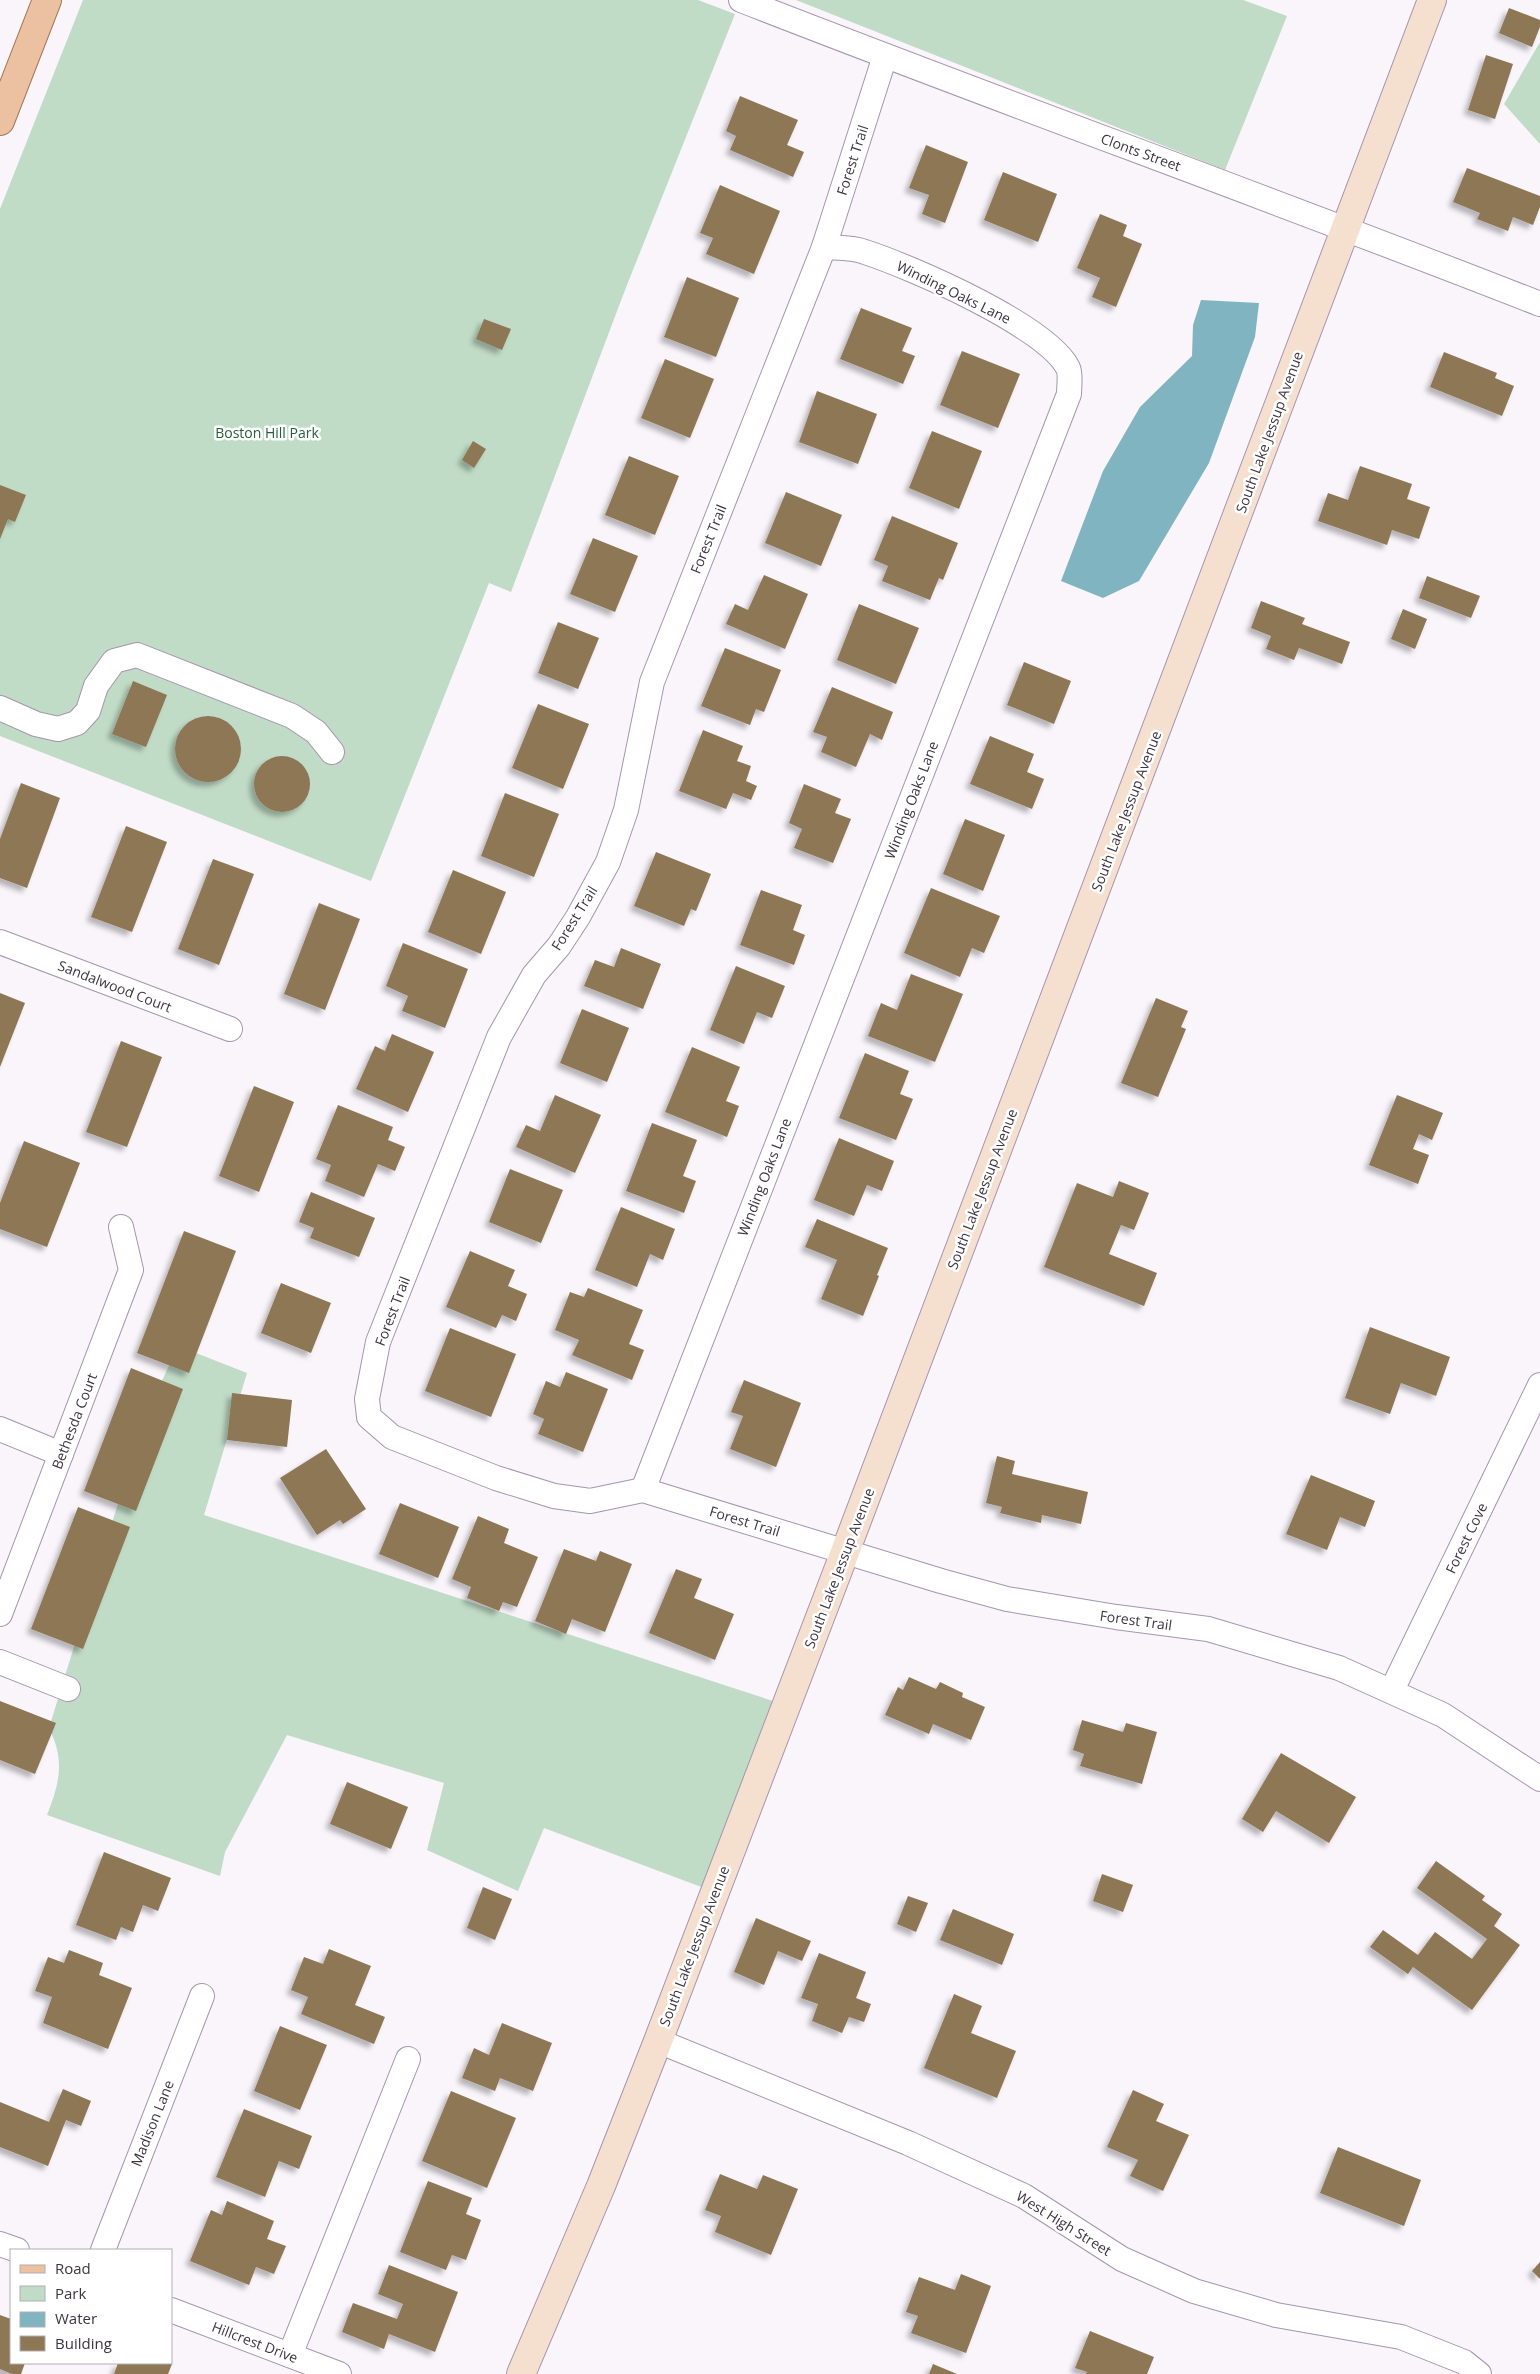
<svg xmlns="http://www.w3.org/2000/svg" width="1540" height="2374" viewBox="0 0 1540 2374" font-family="'Open Sans',sans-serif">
	<defs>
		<filter id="shadow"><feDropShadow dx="-4.5" dy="4.5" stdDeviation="2.5" flood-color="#0004"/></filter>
	</defs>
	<rect width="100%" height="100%" fill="#f9f5fb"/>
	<g fill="#c0dbc6">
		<polygon points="83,0 698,0 735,14 625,290 511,592 489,583 371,881 0,736 0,209"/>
		<polygon points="796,0 1243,0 1287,16 1225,170"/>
		<polygon points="1540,42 1540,144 1504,104"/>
		<path d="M 178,1346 L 247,1373 L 204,1515 L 776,1702 L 704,1888 L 544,1828 L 518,1891 L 427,1850 L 444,1783 L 287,1735 L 225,1852 L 220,1876 L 47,1815 C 60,1782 65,1760 49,1728 L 143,1422 Z"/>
	</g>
	<polygon fill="#81b4c1" points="1201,300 1259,303 1255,337 1209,463 1139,581 1103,598 1061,581 1103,471 1140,407 1192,356 1193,325"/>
	<g fill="#8e7754" filter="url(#shadow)">
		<polygon points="1509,8 1540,20 1540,27 1532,47 1499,33"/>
		<polygon points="1486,55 1513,64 1495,119 1468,110"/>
		<polygon points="740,96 798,120 787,145 804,152 793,177 730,150 736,136 726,131"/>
		<polygon points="926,145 968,162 945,223 922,214 929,195 909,188"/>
		<polygon points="1467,168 1540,196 1540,207 1533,225 1513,217 1508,231 1477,219 1480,213 1453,202"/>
		<polygon points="1003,172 1057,194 1038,242 984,220"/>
		<polygon points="720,185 780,211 754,274 706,254 713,238 700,233"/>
		<polygon points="1100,214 1127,225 1123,236 1142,244 1116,307 1092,297 1100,278 1077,268"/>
		<polygon points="687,277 739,298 716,357 664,337"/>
		<polygon points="861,308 912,328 902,351 915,356 903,384 840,359"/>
		<polygon points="484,319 511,329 502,350 476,339"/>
		<polygon points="962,351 1020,374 998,428 940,405"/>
		<polygon points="1444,352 1497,373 1495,378 1514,386 1502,416 1430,387"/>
		<polygon points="665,359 714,379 690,438 641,418"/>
		<polygon points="817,391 877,414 858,464 799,442"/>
		<polygon points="932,431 982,451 959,509 909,488"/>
		<polygon points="473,441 486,449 474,468 462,460"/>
		<polygon points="629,456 679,476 655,535 605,515"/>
		<polygon points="1360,466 1412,484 1407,499 1430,507 1419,539 1392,530 1387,545 1318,521 1328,493 1348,500"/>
		<polygon points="0,485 26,495 15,522 8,519 0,539"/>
		<polygon points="786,492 842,515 821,566 765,543"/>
		<polygon points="892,516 958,543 943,580 939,578 930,600 882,581 888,566 874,560"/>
		<polygon points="593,538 638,556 615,612 570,594"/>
		<polygon points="764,575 808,594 785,649 726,624 735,604 748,610"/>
		<polygon points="1427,576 1480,596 1471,618 1419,598"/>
		<polygon points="1261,601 1305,618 1302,624 1350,642 1342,664 1299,648 1294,660 1266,649 1271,636 1251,628"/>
		<polygon points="859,604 919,628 896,684 837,660"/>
		<polygon points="1403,609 1427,619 1415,649 1391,639"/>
		<polygon points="558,622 599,638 578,689 538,673"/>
		<polygon points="725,648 781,670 764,712 756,709 750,725 701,706"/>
		<polygon points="1024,662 1071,681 1054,724 1007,705"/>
		<polygon points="133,681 167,695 146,747 112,734"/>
		<polygon points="832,687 893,712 882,740 870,734 856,767 821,752 827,737 813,732"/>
		<polygon points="538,704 589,724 563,789 512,768"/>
		<circle cx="208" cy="749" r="33"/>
		<polygon points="703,730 743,746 737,761 751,766 746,781 757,786 751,800 733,793 726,809 679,791"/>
		<polygon points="990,736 1034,754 1027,772 1044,779 1032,809 970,784"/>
		<circle cx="282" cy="784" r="28"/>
		<polygon points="21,783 60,798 27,888 0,878 0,839"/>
		<polygon points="804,784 841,799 835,813 851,819 833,863 794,848 802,829 789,823"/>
		<polygon points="505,793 559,814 534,877 481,856"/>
		<polygon points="965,819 1005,835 983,891 943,874"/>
		<polygon points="126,826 167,842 132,932 91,917"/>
		<polygon points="656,852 711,874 696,911 691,909 684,926 634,906"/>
		<polygon points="213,859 254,874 219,965 178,949"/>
		<polygon points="453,870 506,892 481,954 428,932"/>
		<polygon points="931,888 1000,916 984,953 972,948 960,977 904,953"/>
		<polygon points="761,890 802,905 793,930 805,935 794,965 740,945"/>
		<polygon points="319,903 360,919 325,1010 284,994"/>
		<polygon points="403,943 468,969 445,1028 402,1011 408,996 386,986"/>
		<polygon points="621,948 661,964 643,1009 584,986 595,960 614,967"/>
		<polygon points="736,966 785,986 772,1018 757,1012 744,1044 710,1030"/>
		<polygon points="911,974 963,994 935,1062 868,1036 881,1003 897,1010"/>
		<polygon points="0,993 25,1003 0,1067"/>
		<polygon points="1156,998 1188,1011 1181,1027 1186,1029 1158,1097 1121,1083"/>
		<polygon points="582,1009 629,1028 607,1082 560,1063"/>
		<polygon points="392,1034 434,1052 408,1112 356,1089 375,1046 385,1051"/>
		<polygon points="121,1041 162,1057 127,1147 86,1132"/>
		<polygon points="692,1047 740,1067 726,1101 739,1106 727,1137 665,1112"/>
		<polygon points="865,1053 909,1071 900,1094 913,1099 896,1140 839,1118"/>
		<polygon points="254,1086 294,1102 259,1192 219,1176"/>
		<polygon points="555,1095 601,1115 575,1173 516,1147 526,1125 540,1131"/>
		<polygon points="1397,1095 1443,1113 1432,1140 1419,1134 1413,1149 1429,1155 1418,1184 1369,1165"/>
		<polygon points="338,1105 393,1127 388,1140 405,1147 395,1171 378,1164 364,1197 325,1181 331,1165 316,1159"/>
		<polygon points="652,1123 697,1140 683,1176 696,1181 684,1213 626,1191"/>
		<polygon points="839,1138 894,1161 882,1191 867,1185 854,1216 814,1200"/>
		<polygon points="24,1141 80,1163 47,1247 0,1229 0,1203"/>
		<polygon points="510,1169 563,1190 541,1243 489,1222"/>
		<polygon points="1119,1181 1149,1193 1134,1230 1121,1225 1109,1254 1157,1273 1144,1306 1044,1267 1077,1183 1113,1197"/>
		<polygon points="311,1192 375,1218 359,1257 310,1238 314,1228 299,1222"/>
		<polygon points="621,1207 675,1229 663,1260 650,1254 637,1287 595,1270"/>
		<polygon points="817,1219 888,1248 877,1275 879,1276 863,1316 821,1299 837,1260 805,1247"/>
		<polygon points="184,1231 236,1251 189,1373 137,1353"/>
		<polygon points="470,1251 515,1270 508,1286 527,1294 516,1321 502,1315 496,1328 446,1307"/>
		<polygon points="281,1283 331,1303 311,1353 261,1333"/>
		<polygon points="588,1288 643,1310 629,1344 644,1350 632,1380 572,1355 579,1340 555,1330 570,1292 584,1297"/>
		<polygon points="1370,1327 1450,1357 1436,1396 1401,1383 1390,1414 1345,1398"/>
		<polygon points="450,1328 516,1354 491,1417 425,1391"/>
		<polygon points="131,1368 183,1389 136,1511 84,1491"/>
		<polygon points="566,1372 608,1389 583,1452 538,1434 544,1419 533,1414 546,1381 560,1387"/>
		<polygon points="744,1380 801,1403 776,1467 730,1449 743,1416 731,1412"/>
		<polygon points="232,1393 292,1400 287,1447 227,1440"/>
		<polygon points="326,1449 366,1509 343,1524 340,1520 317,1535 280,1478"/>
		<polygon points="997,1456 1015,1461 1012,1474 1088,1492 1081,1524 1042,1515 1041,1523 1000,1513 1002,1507 986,1503"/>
		<polygon points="1311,1475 1375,1501 1365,1527 1340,1517 1327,1550 1286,1534"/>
		<polygon points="400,1503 459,1527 438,1578 379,1554"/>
		<polygon points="78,1507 130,1527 83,1649 31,1629"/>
		<polygon points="478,1516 509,1529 504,1543 538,1557 517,1607 503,1602 499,1611 467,1598 471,1587 452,1579"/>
		<polygon points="564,1549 596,1561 600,1551 632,1564 605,1632 572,1619 566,1634 535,1621"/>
		<polygon points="676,1569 702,1579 694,1598 734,1614 715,1660 649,1633"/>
		<polygon points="909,1677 936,1689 940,1682 963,1693 962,1697 985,1707 971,1740 933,1724 929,1734 885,1715 898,1687 903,1690"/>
		<polygon points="0,1701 56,1723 35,1774 0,1760"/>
		<polygon points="1082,1720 1123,1732 1126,1723 1157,1732 1142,1784 1080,1766 1084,1754 1073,1750"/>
		<polygon points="1281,1753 1356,1797 1329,1843 1276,1811 1263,1832 1242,1819"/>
		<polygon points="347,1782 408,1807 391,1849 330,1824"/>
		<polygon points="104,1852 171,1878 158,1911 143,1905 133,1932 121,1927 116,1940 76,1925"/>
		<polygon points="1436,1861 1485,1896 1482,1900 1502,1914 1494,1926 1520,1945 1472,2010 1413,1967 1408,1974 1370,1947 1383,1930 1418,1955 1435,1932 1472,1959 1487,1939 1417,1888"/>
		<polygon points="1102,1874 1133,1885 1123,1912 1093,1901"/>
		<polygon points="483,1887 512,1899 495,1940 467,1928"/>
		<polygon points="908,1896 928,1903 916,1932 897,1924"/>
		<polygon points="953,1909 1014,1934 1002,1965 940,1940"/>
		<polygon points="756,1918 811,1941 802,1961 778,1951 764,1985 734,1972"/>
		<polygon points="329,1949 371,1966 355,2005 385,2017 374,2044 301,2014 308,1997 291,1990 304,1957 323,1964"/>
		<polygon points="69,1950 103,1963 99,1975 132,1988 108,2049 43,2023 52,1997 35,1991 48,1957 64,1963"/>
		<polygon points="819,1953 866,1972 856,1998 871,2004 864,2022 849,2017 842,2033 812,2021 818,2004 801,1998"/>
		<polygon points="954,1994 982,2006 971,2033 1016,2051 997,2098 924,2068"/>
		<polygon points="502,2023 552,2043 533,2091 500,2078 495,2091 462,2078 474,2048 489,2055"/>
		<polygon points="280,2026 327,2045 300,2110 254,2091"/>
		<polygon points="63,2089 91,2101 81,2126 66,2120 48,2166 0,2147 0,2102 49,2122"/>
		<polygon points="1133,2090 1164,2104 1156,2121 1189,2135 1163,2191 1130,2176 1138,2160 1107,2147"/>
		<polygon points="451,2091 516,2118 487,2188 422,2161"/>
		<polygon points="244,2109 312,2136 299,2169 279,2161 265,2197 216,2177"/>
		<polygon points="1338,2147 1421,2180 1404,2226 1320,2193"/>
		<polygon points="720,2174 757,2189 763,2175 798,2189 771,2255 715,2232 721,2216 705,2210"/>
		<polygon points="428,2181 472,2198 466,2214 481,2220 466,2260 452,2255 446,2270 400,2252"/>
		<polygon points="227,2201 274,2221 267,2239 286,2246 274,2274 256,2267 249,2285 190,2261 211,2210 222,2215"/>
		<polygon points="1540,2262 1540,2279 1532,2271"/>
		<polygon points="389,2265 458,2292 435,2352 389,2334 384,2349 342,2332 353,2303 397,2319 403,2304 378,2294"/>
		<polygon points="961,2274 991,2286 966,2353 911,2333 918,2316 906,2312 919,2277 955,2290"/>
		<polygon points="0,2315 11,2319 11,2363 25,2363 21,2374 12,2374 0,2369"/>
		<polygon points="1090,2331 1154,2357 1147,2374 1086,2374 1087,2372 1075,2368"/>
		<polygon points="118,2363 169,2363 172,2364 168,2374 114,2374"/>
		<polygon points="933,2364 957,2374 929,2374"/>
	</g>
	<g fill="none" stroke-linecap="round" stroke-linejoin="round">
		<g stroke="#a694af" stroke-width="26">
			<g id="street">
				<path d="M 741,0 C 1007,104 1275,200 1540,304"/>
				<polyline points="885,56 824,247 652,682 626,810 608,862 578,917 559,946 534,975 499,1037 378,1342 367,1399 369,1417 392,1437 496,1478 554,1496 590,1501 643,1490 941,1581 1007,1599 1116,1617 1208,1629 1339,1668 1443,1715 1540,1779"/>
				<polyline points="0,708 36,724 58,729 77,723 88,711 96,686 114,661 137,655 292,716 316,732 332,752"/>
				<polyline points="0,942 230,1029"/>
				<polyline points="0,1429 61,1454"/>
				<path d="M 643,1490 L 1069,394 C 1069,387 1071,374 1068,368 C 1047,326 911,267 865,252 C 853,247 837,248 824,247"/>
				<polyline points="0,1614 131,1270 121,1227"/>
				<polyline points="0,1662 68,1689"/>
				<polyline points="1392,1690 1540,1385"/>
				<polyline points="658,2041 908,2143 1024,2196 1122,2259 1194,2291 1276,2315 1401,2337 1464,2362 1479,2374"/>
				<polyline points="0,2244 17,2250"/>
				<polyline points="103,2250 202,1996"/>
				<polyline points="171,2310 339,2374"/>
				<polyline points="290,2355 408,2059"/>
			</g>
		</g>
		<g stroke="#a694af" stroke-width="30">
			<polyline id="secondary" points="521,2374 601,2186 658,2041 845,1552 1432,0"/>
		</g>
		<g stroke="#a67556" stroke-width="30">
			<polyline id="primary" points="0,121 47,0"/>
		</g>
		<use href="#street" stroke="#fff" stroke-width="24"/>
		<use href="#secondary" stroke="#f5e0d0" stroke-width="28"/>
		<use href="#primary" stroke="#ebc1a1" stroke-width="28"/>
	</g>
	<g text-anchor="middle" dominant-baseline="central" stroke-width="5" stroke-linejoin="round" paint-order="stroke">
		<g font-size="14" fill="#3d3540" stroke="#fff">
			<text transform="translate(1141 152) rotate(20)">Clonts Street</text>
			<text transform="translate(852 160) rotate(-72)">Forest Trail</text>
			<text transform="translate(954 292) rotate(26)">Winding Oaks Lane</text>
			<text transform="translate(1269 432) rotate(-70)">South Lake Jessup Avenue</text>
			<text transform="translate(708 539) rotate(-68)">Forest Trail</text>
			<text transform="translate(911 800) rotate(-69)">Winding Oaks Lane</text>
			<text transform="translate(1126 811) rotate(-69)">South Lake Jessup Avenue</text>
			<text transform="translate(574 918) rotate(-58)">Forest Trail</text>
			<text transform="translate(115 986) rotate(21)">Sandalwood Court</text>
			<text transform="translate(764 1177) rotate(-69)">Winding Oaks Lane</text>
			<text transform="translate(982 1189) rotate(-69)">South Lake Jessup Avenue</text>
			<text transform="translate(392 1311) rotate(-69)">Forest Trail</text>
			<text transform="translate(74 1421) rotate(-69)">Bethesda Court</text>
			<text transform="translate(745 1521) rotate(17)">Forest Trail</text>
			<text transform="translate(1466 1538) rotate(-64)">Forest Cove</text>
			<text transform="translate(839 1568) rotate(-69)">South Lake Jessup Avenue</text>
			<text transform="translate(1136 1620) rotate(8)">Forest Trail</text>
			<text transform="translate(694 1946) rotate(-69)">South Lake Jessup Avenue</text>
			<text transform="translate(152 2123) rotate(-68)">Madison Lane</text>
			<text transform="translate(1064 2223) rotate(32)">West High Street</text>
			<text transform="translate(255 2342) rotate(21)">Hillcrest Drive</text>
		</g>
		<g font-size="14" fill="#255d37" stroke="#fff">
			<text x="267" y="432">Boston Hill Park</text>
		</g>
	</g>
	<rect x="10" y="2249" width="162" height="115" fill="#ffffff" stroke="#b1aeb3"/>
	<rect x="20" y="2265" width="25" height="8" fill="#ebc1a1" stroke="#b1aeb3"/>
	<text x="55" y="2274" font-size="15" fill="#3d3540">Road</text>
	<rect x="20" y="2286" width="25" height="15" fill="#c0dbc6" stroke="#b1aeb3"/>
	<text x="55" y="2299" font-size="15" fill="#3d3540">Park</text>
	<rect x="20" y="2312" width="25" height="15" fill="#81b4c1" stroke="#b1aeb3"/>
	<text x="55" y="2324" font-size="15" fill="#3d3540">Water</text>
	<rect x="20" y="2336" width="25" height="15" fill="#8e7754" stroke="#b1aeb3"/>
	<text x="55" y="2349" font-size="15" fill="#3d3540">Building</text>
</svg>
